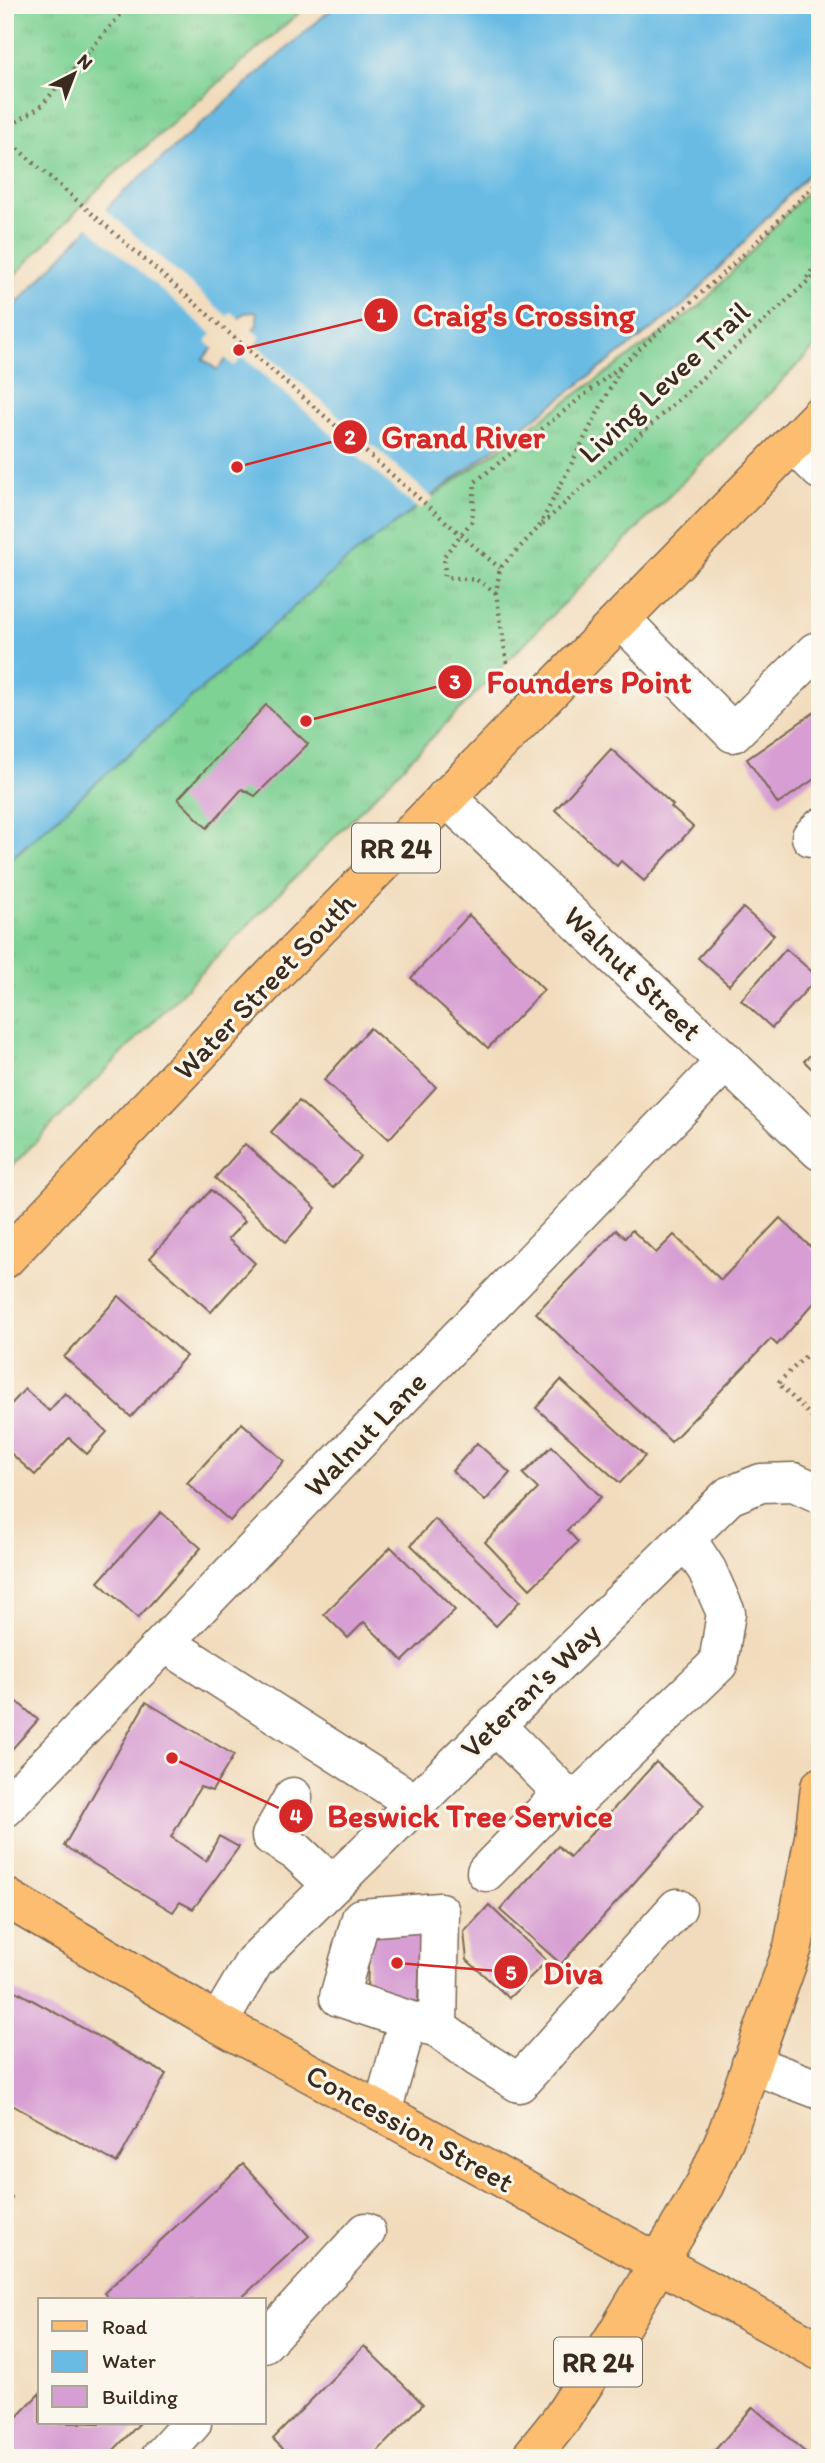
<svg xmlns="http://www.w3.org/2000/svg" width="825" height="2463" viewBox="0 0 825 2463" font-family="Itim,sans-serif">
	<defs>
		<pattern id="grass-tufts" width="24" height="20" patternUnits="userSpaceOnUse" patternTransform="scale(1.75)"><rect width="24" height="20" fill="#7ed294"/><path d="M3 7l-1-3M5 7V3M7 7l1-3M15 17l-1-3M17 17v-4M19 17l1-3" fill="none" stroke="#6eb47f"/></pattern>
	</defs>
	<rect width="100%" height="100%" fill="#fbf7ec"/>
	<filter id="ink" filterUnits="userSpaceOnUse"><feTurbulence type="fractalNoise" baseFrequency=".0143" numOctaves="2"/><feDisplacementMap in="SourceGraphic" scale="14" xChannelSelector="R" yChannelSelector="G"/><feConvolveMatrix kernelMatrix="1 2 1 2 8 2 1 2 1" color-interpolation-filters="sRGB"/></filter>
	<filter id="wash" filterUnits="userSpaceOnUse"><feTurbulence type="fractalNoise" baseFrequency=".00686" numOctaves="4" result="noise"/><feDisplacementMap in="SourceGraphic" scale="28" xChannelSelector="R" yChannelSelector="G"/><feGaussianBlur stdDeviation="1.57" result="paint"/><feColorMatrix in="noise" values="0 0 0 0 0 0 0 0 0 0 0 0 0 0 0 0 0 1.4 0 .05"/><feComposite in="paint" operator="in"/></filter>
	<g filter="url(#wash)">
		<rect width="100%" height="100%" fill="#f1dbbc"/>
		<g fill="url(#grass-tufts)" stroke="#5c7e59" stroke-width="2">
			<polygon points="5,5 308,5 104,183 5,285"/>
			<polygon points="820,178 820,342 5,1173 5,865 320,577 700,306"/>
		</g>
		<path fill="#69bbe4" stroke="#527281" stroke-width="2" fill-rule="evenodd" d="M 336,5 L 820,5 L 820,162 L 685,304 L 342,564 L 5,864 L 5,316 L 117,198 ZM 257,312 L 257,325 L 217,370 L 203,359 L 244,313 Z"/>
		<g fill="#f1dbbc">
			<polygon points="103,207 227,316 232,312 242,321 215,350 206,341 212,334 86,225"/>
			<polygon points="250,328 261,337 256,344 434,499 419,510 243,357 234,366 224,357"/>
		</g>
		<g id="blocks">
			<g fill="#d79ed3">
				<polygon points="266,705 308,744 255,796 242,789 207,828 178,799"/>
				<polygon points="815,712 820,719 820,775 778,804 747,759"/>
				<polygon points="611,749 673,805 671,807 693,827 644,881 621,861 617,866 555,810"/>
				<polygon points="743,908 774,935 729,985 698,958"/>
				<polygon points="469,915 544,990 488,1048 411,978"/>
				<polygon points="786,949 818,977 772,1028 741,1000"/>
				<polygon points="370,1028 436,1087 389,1139 324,1080"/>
				<polygon points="820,1046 820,1077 804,1061"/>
				<polygon points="299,1101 361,1157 333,1188 271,1132"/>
				<polygon points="245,1144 316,1208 286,1242 215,1178"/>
				<polygon points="211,1190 245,1221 228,1239 255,1263 211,1312 150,1258"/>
				<polygon points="780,1218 820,1256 820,1296 777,1345 771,1339 671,1442 536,1313 616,1230 625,1238 632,1230 656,1253 674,1235 721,1280"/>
				<polygon points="119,1296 186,1356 131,1417 64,1357"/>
				<polygon points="561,1380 645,1456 620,1483 536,1408"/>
				<polygon points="25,1389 49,1411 65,1393 107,1432 87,1454 69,1438 35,1475 5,1448 5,1411"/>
				<polygon points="242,1423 284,1461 230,1521 187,1483"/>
				<polygon points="477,1443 510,1473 485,1501 452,1471"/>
				<polygon points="552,1446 601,1497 567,1530 578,1542 530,1589 485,1542 538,1489 523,1474"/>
				<polygon points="161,1512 201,1548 138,1618 98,1582"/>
				<polygon points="435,1519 520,1601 496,1626 411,1545"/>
				<polygon points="391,1547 455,1610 403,1661 364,1622 348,1638 324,1614"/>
				<polygon points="5,1691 38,1720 5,1757"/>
				<polygon points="146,1702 234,1755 212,1791 200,1787 171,1837 206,1861 219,1836 239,1847 193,1909 180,1902 173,1912 64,1846"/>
				<polygon points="656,1762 704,1805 561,1964 500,1910 558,1846 570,1857"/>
				<polygon points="489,1905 547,1961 509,1998 467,1960 464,1932"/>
				<polygon points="421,1928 418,2002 386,1998 367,1988 370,1931"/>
				<polygon points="5,1985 166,2074 117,2163 5,2101"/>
				<polygon points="243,2164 309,2236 239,2300 110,2300 104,2293"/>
				<polygon points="5,2194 12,2198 5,2209"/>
				<polygon points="364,2346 423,2404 371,2458 292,2458 273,2439"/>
				<polygon points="40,2393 40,2423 140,2423 106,2458 5,2458 5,2429"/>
				<polygon points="753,2407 805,2452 800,2458 708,2458"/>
			</g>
		</g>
	</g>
	<g filter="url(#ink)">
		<use href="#blocks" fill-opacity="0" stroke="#7b6855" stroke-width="2"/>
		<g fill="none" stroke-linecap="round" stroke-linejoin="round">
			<g stroke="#7b6855" stroke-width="41">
				<g id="minor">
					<polyline points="793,443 820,470"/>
					<polyline points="621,619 733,733 815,652 820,656"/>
					<polyline points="446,797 820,1151"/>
					<polyline points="811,837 820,828"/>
					<polyline points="165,1643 415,1803"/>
					<polyline points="495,1725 573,1803 718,1664 726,1613 707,1570 686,1538"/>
					<polyline points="293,1797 271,1836 297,1852 332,1885"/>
					<polyline points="5,1808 726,1061"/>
					<polyline points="486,1872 563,1793"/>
					<polyline points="218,2023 254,1962 729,1496 761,1483 794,1482 820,1494"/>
					<polyline points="438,2028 477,2057 519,2083 677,1908"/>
					<polyline points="751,2064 820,2090"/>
					<polyline points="382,2112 408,2020 339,1997 361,1918 440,1912 438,2028 408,2020"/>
					<polyline points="264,2343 366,2232"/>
					<polyline points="160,2458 192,2423"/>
				</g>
			</g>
			<g stroke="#7b6855" stroke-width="41">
				<g id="major">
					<polyline points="5,1259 279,969 820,415"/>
					<polyline points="5,1897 218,2023 820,2351"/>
					<polyline points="530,2458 560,2421 617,2333 705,2184 726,2136 793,1947 814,1837 820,1787"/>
				</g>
			</g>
			<g stroke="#7b6855" stroke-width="4.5" stroke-dasharray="2 5" stroke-linecap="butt">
				<polyline points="5,129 41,106 129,5"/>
				<polyline points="5,136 12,144"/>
				<polyline points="807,278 820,258"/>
				<polyline points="620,369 539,527 820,270"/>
				<polyline points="483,554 500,568"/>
				<polyline points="496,593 477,580 445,577 444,556 472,521 475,482 622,365 743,255 820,180"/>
				<polyline points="507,663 496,593 500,568 539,527"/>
				<polyline points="820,1342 778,1383 820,1425"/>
			</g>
			<use href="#minor" stroke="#fff" stroke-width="38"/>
			<use href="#major" stroke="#fcbd6f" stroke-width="38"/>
			<polyline stroke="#7b6855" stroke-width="4.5" stroke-dasharray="2 5" stroke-linecap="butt" points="12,144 483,554"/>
		</g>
	</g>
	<g text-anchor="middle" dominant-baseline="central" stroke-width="6" stroke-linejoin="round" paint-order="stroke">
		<g fill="#fbf7ec" stroke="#75685c" stroke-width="2">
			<rect x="352" y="823.5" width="88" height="49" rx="5"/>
			<rect x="554" y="2337.5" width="88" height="49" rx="5"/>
		</g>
		<g font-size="28" font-weight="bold" fill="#3b2a1e">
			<text x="396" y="848">RR 24</text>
			<text x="598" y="2362">RR 24</text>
		</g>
		<g font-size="30" fill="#3b2a1e" stroke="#fbf7ec">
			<text transform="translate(664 382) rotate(-43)">Living Levee Trail</text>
			<text transform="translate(633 973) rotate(44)">Walnut Street</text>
			<text transform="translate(264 986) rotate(-46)">Water Street South</text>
			<text transform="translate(365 1434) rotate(-46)">Walnut Lane</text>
			<text transform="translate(530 1690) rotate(-44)">Veteran's Way</text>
			<text transform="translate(410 2128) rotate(29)">Concession Street</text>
		</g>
	</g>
	<path fill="none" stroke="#d62828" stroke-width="2.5" d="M239 350L381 315M237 467L350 437M306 721L455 682M172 1758L296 1816M397 1963L511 1972"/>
	<g fill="#d62828" stroke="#fbf7ec" stroke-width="2.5">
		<circle cx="239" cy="350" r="7"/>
		<circle cx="237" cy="467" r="7"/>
		<circle cx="306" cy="721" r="7"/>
		<circle cx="172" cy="1758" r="7"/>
		<circle cx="397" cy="1963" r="7"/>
		<circle cx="381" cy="315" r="18"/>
		<circle cx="350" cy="437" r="18"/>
		<circle cx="455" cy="682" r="18"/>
		<circle cx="296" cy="1816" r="18"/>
		<circle cx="511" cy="1972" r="18"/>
	</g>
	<g font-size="21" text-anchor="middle" font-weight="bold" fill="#fff">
		<text x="381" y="322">1</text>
		<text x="350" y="444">2</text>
		<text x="455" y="689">3</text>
		<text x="296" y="1823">4</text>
		<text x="511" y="1980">5</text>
	</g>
	<g font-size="32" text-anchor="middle" font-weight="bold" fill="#d62828" stroke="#fbf7ec" stroke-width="6" stroke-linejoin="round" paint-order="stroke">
		<text x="524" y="326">Craig's Crossing</text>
		<text x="463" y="448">Grand River</text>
		<text x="589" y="693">Founders Point</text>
		<text x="470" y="1827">Beswick Tree Service</text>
		<text x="573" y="1984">Diva</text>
	</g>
	<rect width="825" height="2463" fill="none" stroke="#fbf7ec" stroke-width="28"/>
	<rect x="38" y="2298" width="228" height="126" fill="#fbf7ec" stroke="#aea59a" stroke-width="2"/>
	<rect x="52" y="2321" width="35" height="10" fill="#fcbd6f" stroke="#aea59a" stroke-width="2"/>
	<text x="102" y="2334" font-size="21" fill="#3b2a1e">Road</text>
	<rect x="52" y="2351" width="35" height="21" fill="#69bbe4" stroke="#aea59a" stroke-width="2"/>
	<text x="102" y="2368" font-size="21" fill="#3b2a1e">Water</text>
	<rect x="52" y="2386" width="35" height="21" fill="#d79ed3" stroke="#aea59a" stroke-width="2"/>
	<text x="102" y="2404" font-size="21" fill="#3b2a1e">Building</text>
	<g transform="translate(74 74) rotate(42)" stroke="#fbf7ec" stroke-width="5" paint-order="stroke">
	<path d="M0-5L12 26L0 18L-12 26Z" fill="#3b2a1e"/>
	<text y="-10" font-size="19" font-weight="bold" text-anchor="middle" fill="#3b2a1e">N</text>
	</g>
</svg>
